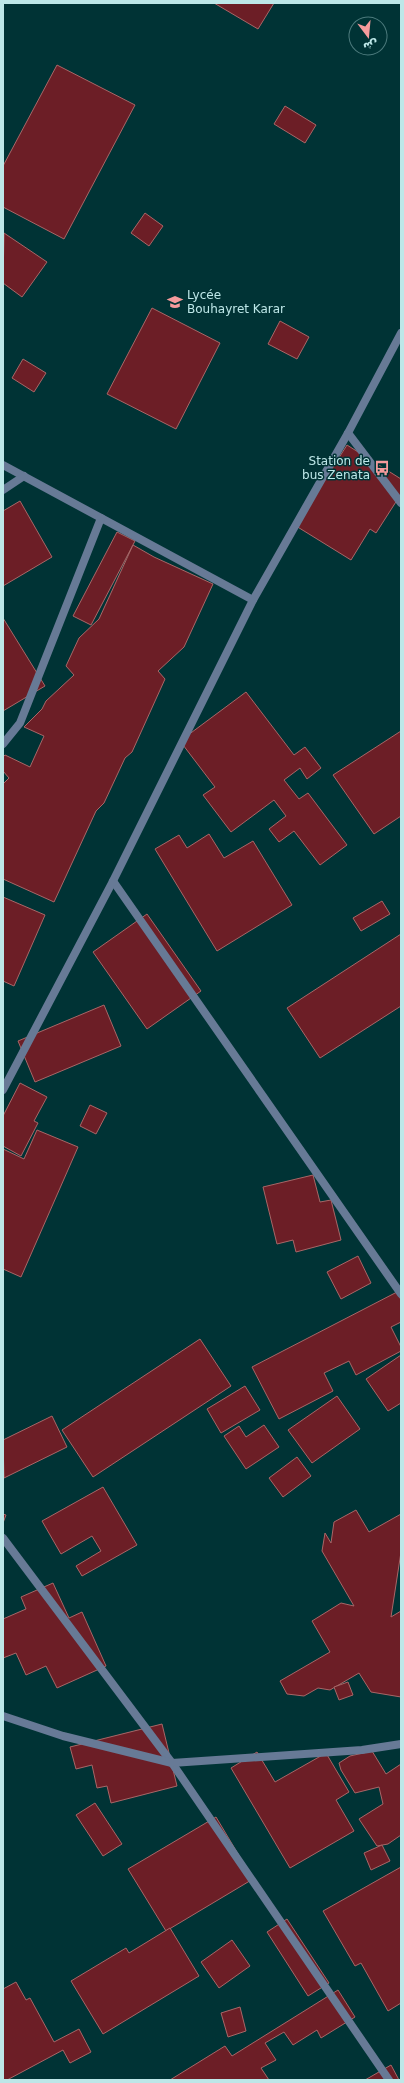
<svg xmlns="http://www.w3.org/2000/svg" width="404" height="2083" viewBox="0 0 404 2083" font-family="'DejaVu Sans','Noto Naskh Arabic',sans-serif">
	<rect width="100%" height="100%" fill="#003335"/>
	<g fill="#6c1e26" stroke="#a86667">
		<polygon points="214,3 274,3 258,29"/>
		<polygon points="57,65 135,105 64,239 3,207 3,166"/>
		<polygon points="285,106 316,125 305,143 274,124"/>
		<polygon points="145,213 163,226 149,246 131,233"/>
		<polygon points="4,233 47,262 22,297 3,283"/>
		<polygon points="152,308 220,343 176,429 107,394"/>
		<polygon points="280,321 309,337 297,359 268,344"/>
		<polygon points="23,359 46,373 34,392 12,378"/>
		<polygon points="347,445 401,479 401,494 376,533 370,529 351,560 296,526"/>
		<polygon points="20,501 52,557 3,586 3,511"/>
		<polygon points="117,532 135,541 91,625 73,616"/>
		<polygon points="133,545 154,557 213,584 184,647 158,671 165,679 132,752 125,758 104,803 96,811 54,902 3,879 3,784 9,778 3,771 3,757 5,755 30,767 44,736 24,727 42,709 46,701 74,675 66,666 79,638 99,619"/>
		<polygon points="3,618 45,686 3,711"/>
		<polygon points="246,692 294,755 305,747 321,768 307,779 300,768 284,780 299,799 308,793 347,845 320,865 294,831 279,842 269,829 286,816 274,800 231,832 203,795 215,787 180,741"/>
		<polygon points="401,731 401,816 374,834 333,775"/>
		<polygon points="209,834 224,858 253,841 292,905 217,951 155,849 179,835 187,848"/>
		<polygon points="3,897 45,915 14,986 3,981"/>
		<polygon points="382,901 390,914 361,931 353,918"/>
		<polygon points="147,914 201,991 147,1029 93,952"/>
		<polygon points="401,934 401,1006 320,1058 287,1008"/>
		<polygon points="104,1005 121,1046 35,1082 18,1041"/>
		<polygon points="20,1083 47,1097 34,1121 38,1123 21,1156 3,1146 3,1116"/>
		<polygon points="90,1105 107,1113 96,1134 80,1126"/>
		<polygon points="37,1130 78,1147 21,1277 3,1269 3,1149 24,1159"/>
		<polygon points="313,1175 320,1202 331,1200 341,1240 296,1252 293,1240 277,1244 263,1187"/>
		<polygon points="358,1256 371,1283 341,1299 327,1272"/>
		<polygon points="397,1292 401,1300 401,1322 391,1327 401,1347 401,1351 356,1375 349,1361 324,1373 333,1391 279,1419 252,1367"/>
		<polygon points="200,1339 231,1386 93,1477 62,1430"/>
		<polygon points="401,1355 401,1403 388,1411 366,1379"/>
		<polygon points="245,1386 260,1410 221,1433 207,1409"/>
		<polygon points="337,1396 360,1429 312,1463 288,1430"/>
		<polygon points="52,1416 67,1447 4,1478 3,1440"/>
		<polygon points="264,1425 279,1447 246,1469 224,1436 239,1426 246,1437"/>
		<polygon points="297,1457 311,1476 283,1497 269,1478"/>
		<polygon points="103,1487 137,1545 82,1576 76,1566 101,1551 92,1536 61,1554 42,1521"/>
		<polygon points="356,1510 369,1532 401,1514 401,1552 391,1617 401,1611 401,1697 371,1692 359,1673 330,1690 318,1688 304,1696 287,1694 280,1681 330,1652 312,1621 341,1603 354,1606 322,1551 325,1533 331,1543 334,1522"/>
		<polygon points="3,1514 6,1515 3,1523"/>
		<polygon points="53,1583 69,1618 82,1612 106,1666 57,1688 46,1666 26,1675 16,1653 3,1658 3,1619 26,1609 21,1597"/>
		<polygon points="348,1682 353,1695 339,1700 334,1687"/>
		<polygon points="162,1724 177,1786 111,1803 107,1786 97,1788 92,1765 76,1769 70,1747"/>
		<polygon points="372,1751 386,1774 401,1764 401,1835 388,1844 377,1846 359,1819 383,1804 379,1787 355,1793 341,1770 339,1763 350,1756"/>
		<polygon points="257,1752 275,1782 326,1753 349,1792 336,1800 354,1831 290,1868 231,1768"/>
		<polygon points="95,1803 122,1844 103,1856 76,1815"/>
		<polygon points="216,1817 253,1879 166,1931 128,1869"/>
		<polygon points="382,1845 390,1861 371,1870 364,1853"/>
		<polygon points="401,1867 401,2003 388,2011 361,1963 355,1966 323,1911"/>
		<polygon points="287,1919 329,1983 308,1996 267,1932"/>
		<polygon points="170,1928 199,1976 103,2034 71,1981 126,1948 129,1953"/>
		<polygon points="232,1940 250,1966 219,1988 201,1962"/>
		<polygon points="16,1982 26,2000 30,1998 54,2042 79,2029 91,2052 70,2063 63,2050 7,2080 3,2080 3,1989"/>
		<polygon points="338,1990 355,2017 321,2038 317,2030 293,2045 284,2032 265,2043 276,2060 261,2068 269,2080 170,2080 225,2046 232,2056"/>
		<polygon points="240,2007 246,2031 228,2037 221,2013"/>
		<polygon points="391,2065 399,2080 365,2080"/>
	</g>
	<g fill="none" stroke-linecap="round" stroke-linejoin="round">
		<g stroke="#677a96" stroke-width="8">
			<polyline points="348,433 401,503"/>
			<polyline points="3,465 253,600"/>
			<polyline points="3,490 24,476"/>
			<polyline points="3,744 20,723 101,518"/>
			<polyline points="113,881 401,1294"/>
			<polyline points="3,1538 172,1763 389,2080"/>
			<polyline points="3,1716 63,1736 172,1763 362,1750 401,1744"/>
		</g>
		<polyline stroke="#677a96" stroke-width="8" points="3,1090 113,881 253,600 348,433 401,333"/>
	</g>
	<defs>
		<g id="school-bare" transform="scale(1.2)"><path d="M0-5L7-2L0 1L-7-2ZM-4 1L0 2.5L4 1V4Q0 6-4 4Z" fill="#f59b9c" stroke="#003335" stroke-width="2.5" paint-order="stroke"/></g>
		<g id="bus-bare" transform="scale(1.2)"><path d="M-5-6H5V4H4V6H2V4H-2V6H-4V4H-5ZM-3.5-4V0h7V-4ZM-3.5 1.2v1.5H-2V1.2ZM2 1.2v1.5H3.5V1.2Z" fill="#f59b9c" stroke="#003335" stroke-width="2.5" paint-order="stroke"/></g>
	</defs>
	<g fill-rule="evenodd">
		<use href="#school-bare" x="175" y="302"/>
		<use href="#bus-bare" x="382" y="468"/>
	</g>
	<g text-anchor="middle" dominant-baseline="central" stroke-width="3" stroke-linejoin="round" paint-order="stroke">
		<g font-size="12" fill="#bde7e8" stroke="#003335" text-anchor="start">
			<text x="187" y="295">Lycée<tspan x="187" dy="14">Bouhayret Karar</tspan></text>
			<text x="370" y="461" text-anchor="end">Station de<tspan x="370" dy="14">bus Zenata</tspan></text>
		</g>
	</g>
	<rect width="404" height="2083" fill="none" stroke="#bde7e8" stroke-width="8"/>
	<g transform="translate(368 36) rotate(164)"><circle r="19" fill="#003335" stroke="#4c7b7d"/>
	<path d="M0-3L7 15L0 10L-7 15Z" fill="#f59b9c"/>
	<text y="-6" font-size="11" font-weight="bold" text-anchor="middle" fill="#bde7e8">ش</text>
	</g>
</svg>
